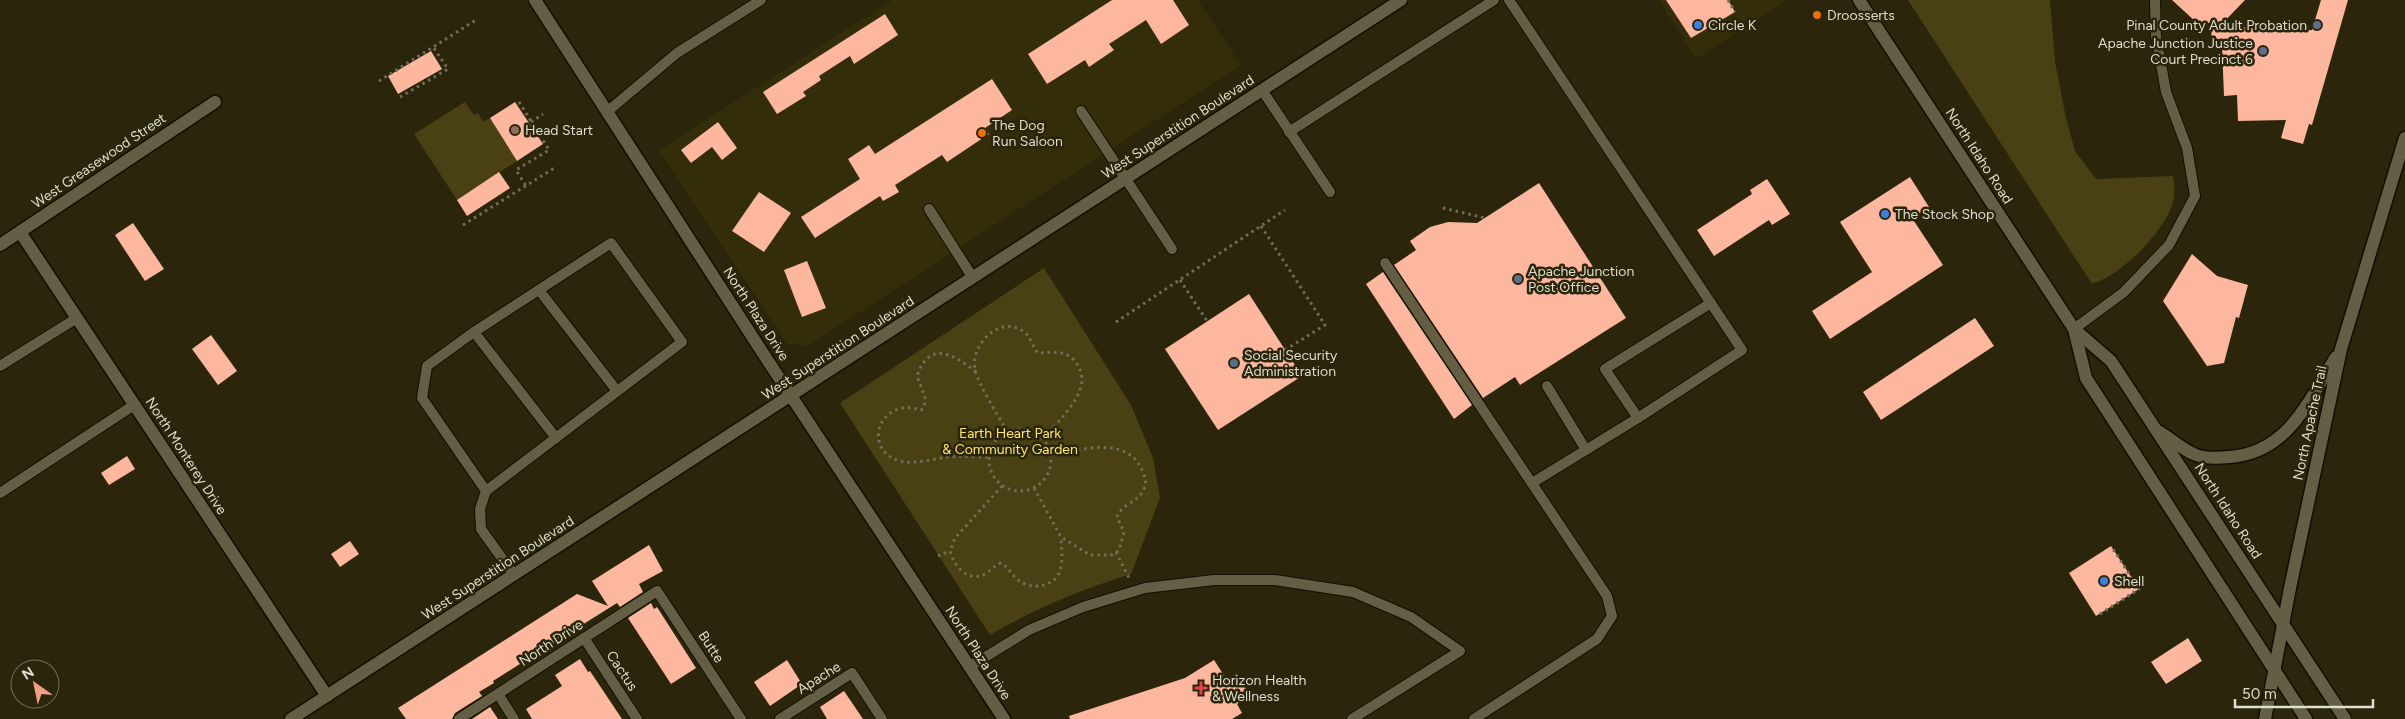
<svg xmlns="http://www.w3.org/2000/svg" width="2405" height="719" viewBox="0 0 2405 719" font-family="Figtree,sans-serif">
	<rect width="100%" height="100%" fill="#2a250b"/>
	<g fill="#332d0a">
		<polygon points="892,0 1198,0 1241,65 808,346 787,344 659,150"/>
		<polygon points="1659,0 1787,0 1696,59"/>
	</g>
	<g fill="#494113">
		<path d="M 1908,0 L 2050,0 L 2055,62 L 2066,118 L 2075,151 L 2096,179 L 2173,176 C 2175,186 2175,196 2172,206 C 2161,235 2121,275 2092,284 Z"/>
		<polygon points="465,102 474,115 478,113 483,122 490,118 517,161 457,200 414,134"/>
		<path d="M 1044,268 L 1131,405 L 1153,458 L 1160,498 L 1131,574 C 1081,590 1035,608 990,635 L 840,403 Z"/>
	</g>
	<g fill="#fcb79e">
		<polygon points="1112,0 1173,0 1189,25 1161,44 1146,20 1109,44 1114,50 1089,67 1085,60 1047,84 1028,54"/>
		<polygon points="1666,0 1728,0 1735,12 1691,38"/>
		<polygon points="2172,0 2245,0 2218,28 2278,26 2278,32 2312,30 2321,0 2348,0 2312,125 2309,124 2303,144 2281,138 2286,120 2238,121 2237,95 2224,96 2222,47 2212,48 2211,23 2197,23"/>
		<polygon points="885,14 898,35 854,64 850,56 819,76 821,80 803,92 806,96 777,114 763,92"/>
		<polygon points="431,51 442,69 398,94 388,76"/>
		<polygon points="992,79 1012,110 985,128 989,134 947,162 942,155 895,185 899,192 883,201 880,196 815,238 801,217 860,179 848,159 869,145 875,154"/>
		<polygon points="515,102 543,144 517,161 490,118"/>
		<polygon points="718,122 737,148 722,160 712,147 691,163 681,150"/>
		<polygon points="499,172 510,188 467,216 457,200"/>
		<polygon points="1910,177 1929,207 1912,218 1943,265 1830,339 1812,311 1872,272 1840,222"/>
		<polygon points="1767,179 1790,214 1772,225 1769,220 1714,256 1697,230 1752,194 1750,190"/>
		<polygon points="1539,183 1626,318 1520,385 1515,377 1483,398 1394,265 1416,250 1410,241 1430,227 1448,222 1477,223"/>
		<polygon points="759,192 791,213 764,252 732,231"/>
		<polygon points="133,223 164,269 145,281 115,235"/>
		<polygon points="2192,254 2217,276 2248,285 2239,318 2236,317 2224,363 2207,366 2163,301"/>
		<polygon points="807,261 826,308 802,317 784,270"/>
		<polygon points="1383,272 1472,405 1454,419 1366,284"/>
		<polygon points="1249,294 1302,376 1218,430 1165,349"/>
		<polygon points="1975,318 1994,346 1881,420 1863,392"/>
		<polygon points="211,335 237,371 218,385 192,349"/>
		<polygon points="127,456 135,469 109,485 101,473"/>
		<polygon points="350,541 359,554 340,567 331,554"/>
		<polygon points="649,545 663,571 639,584 643,592 620,607 617,603 493,681 494,683 479,692 482,696 455,713 452,719 406,719 398,708 577,594 608,606 592,581"/>
		<polygon points="2111,546 2139,589 2096,616 2069,573"/>
		<polygon points="651,603 654,609 657,607 696,668 671,684 628,618"/>
		<polygon points="2188,638 2202,661 2166,684 2151,662"/>
		<polygon points="580,659 588,672 590,671 622,719 532,719 526,709 562,686 555,675"/>
		<polygon points="787,660 802,684 770,706 754,682"/>
		<polygon points="1214,660 1227,680 1236,674 1250,695 1237,704 1242,713 1232,719 1070,719 1069,716 1185,678"/>
		<polygon points="844,691 863,719 827,719 820,707"/>
		<polygon points="490,707 498,719 472,719"/>
	</g>
	<g fill="none" stroke-linecap="round" stroke-linejoin="round">
		<g stroke="#120e00" stroke-width="12">
			<g id="service">
				<polyline points="1509,0 1742,350 1638,418 1532,483"/>
				<polyline points="1262,90 1330,192"/>
				<polyline points="608,111 677,53 761,0"/>
				<polyline points="1081,111 1172,249"/>
				<polyline points="1289,132 1494,0"/>
				<polyline points="929,209 973,278"/>
				<polyline points="1385,263 1607,596 1612,616 1597,639 1474,719"/>
				<polyline points="539,290 617,391"/>
				<polyline points="2074,329 2124,292 2169,245 2195,196 2187,148 2166,92 2156,36 2155,0"/>
				<polyline points="474,332 556,438"/>
				<polyline points="0,366 77,318"/>
				<polyline points="1547,386 1586,450"/>
				<polyline points="1638,418 1605,369 1711,303"/>
				<polyline points="486,491 682,342 611,243 474,332 427,366 422,398 486,491 480,509 481,529 514,575"/>
				<polyline points="0,493 134,405"/>
				<polyline points="584,638 637,719"/>
				<polyline points="969,667 1029,630 1083,607 1145,588 1214,580 1275,580 1353,592 1411,617 1460,651 1352,719"/>
				<polyline points="498,694 514,719"/>
				<polyline points="459,719 657,591 741,719"/>
				<polyline points="780,719 852,673 882,719"/>
			</g>
		</g>
		<g stroke="#120e00" stroke-width="15">
			<g id="minor">
				<polyline points="535,0 768,361 1004,719"/>
				<polyline points="20,232 327,696"/>
				<polyline points="0,245 215,102"/>
			</g>
		</g>
		<g stroke="#120e00" stroke-width="15">
			<g id="secondary">
				<polyline points="1859,0 2074,329 2111,361 2345,719"/>
				<polyline points="2074,329 2086,378 2306,719"/>
				<path d="M 2160,432 C 2171,439 2183,450 2196,455 C 2206,459 2219,458 2230,457 C 2289,452 2308,401 2336,357"/>
				<polyline points="291,719 1401,0"/>
				<polyline points="2265,719 2290,588 2341,349 2405,138"/>
			</g>
		</g>
		<g stroke="#726e58" stroke-width="3" stroke-dasharray="2.5 4" stroke-linecap="butt">
			<polyline points="1728,0 1735,12"/>
			<polyline points="379,81 476,20"/>
			<polyline points="400,97 448,69 433,47"/>
			<polyline points="519,102 549,150 516,170 526,186"/>
			<polyline points="531,122 543,114"/>
			<polyline points="1443,208 1485,218"/>
			<polyline points="463,225 556,167"/>
			<polyline points="1261,226 1325,325 1285,350"/>
			<polyline points="1180,280 1207,321"/>
			<polyline points="1116,322 1285,210"/>
			<path d="M 976,372 C 954,354 929,340 917,376 L 925,397 L 924,408 L 921,410 C 879,396 861,450 900,461 C 914,465 935,458 950,457 C 963,456 976,457 988,457"/>
			<circle cx="1020" cy="460" r="31"/>
			<path d="M 1007,431 C 998,415 979,386 975,370 C 970,346 998,315 1023,331 C 1031,336 1032,347 1038,353 C 1054,352 1068,350 1077,364 C 1095,390 1059,419 1043,439"/>
			<path d="M 1002,486 L 955,538 L 950,551 C 954,566 968,583 985,574 C 991,571 994,565 1001,563 C 1009,567 1012,577 1021,582 C 1036,591 1059,585 1061,566 C 1063,556 1061,547 1061,538"/>
			<path d="M 1034,488 L 1061,537 L 1090,555 L 1112,555 L 1119,550 L 1124,532 L 1117,517 C 1121,504 1139,502 1144,489 C 1147,483 1145,476 1142,470 C 1127,435 1079,450 1051,455"/>
			<polyline points="1116,552 1129,578"/>
			<polyline points="938,556 950,551"/>
			<polyline points="2100,614 2139,589 2111,546"/>
		</g>
		<use href="#service" stroke="#645f44" stroke-width="10"/>
		<use href="#minor" stroke="#645f44" stroke-width="12"/>
		<use href="#secondary" stroke="#645f44" stroke-width="12"/>
	</g>
	<g fill="#e8710a" stroke="#2a250b" stroke-width="2">
		<circle cx="1817" cy="15" r="5"/>
		<circle cx="982" cy="133" r="5"/>
	</g>
	<g fill="#3f7fe0" stroke="#2a250b" stroke-width="2">
		<circle cx="1698" cy="25" r="5"/>
		<circle cx="1885" cy="214" r="5"/>
		<circle cx="2104" cy="581" r="5"/>
	</g>
	<g fill="#5c6f8a" stroke="#2a250b" stroke-width="2">
		<circle cx="2317" cy="25" r="5"/>
		<circle cx="2263" cy="51" r="5"/>
		<circle cx="1518" cy="279" r="5"/>
		<circle cx="1234" cy="363" r="5"/>
	</g>
	<circle fill="#8d6e63" stroke="#2a250b" stroke-width="2" cx="515" cy="130" r="5"/>
	<path fill="#e0444e" stroke="#2a250b" stroke-width="2" d="M1198.5 680.5h5v5h5v5h-5v5h-5v-5h-5v-5h5z"/>
	<g text-anchor="middle" dominant-baseline="central" stroke-width="5" stroke-linejoin="round" paint-order="stroke">
		<g font-size="14" fill="#dfddcd" stroke="#2a250b" text-anchor="start">
			<text x="1827" y="15">Droosserts</text>
			<text x="1708" y="25">Circle K</text>
			<text x="2307" y="25" text-anchor="end">Pinal County Adult Probation</text>
			<text x="2253" y="43" text-anchor="end">Apache Junction Justice<tspan x="2253" dy="16">Court Precinct 6</tspan></text>
			<text x="992" y="125">The Dog<tspan x="992" dy="16">Run Saloon</tspan></text>
			<text x="525" y="130">Head Start</text>
			<text x="1895" y="214">The Stock Shop</text>
			<text x="1528" y="271">Apache Junction<tspan x="1528" dy="16">Post Office</tspan></text>
			<text x="1244" y="355">Social Security<tspan x="1244" dy="16">Administration</tspan></text>
			<text x="2114" y="581">Shell</text>
			<text x="1212" y="680">Horizon Health<tspan x="1212" dy="16">&amp; Wellness</tspan></text>
		</g>
		<g font-size="14" fill="#dfddcd" stroke="#2a250b">
			<text transform="translate(1178 127) rotate(-33)">West Superstition Boulevard</text>
			<text transform="translate(1979 156) rotate(57)">North Idaho Road</text>
			<text transform="translate(99 161) rotate(-34)">West Greasewood Street</text>
			<text transform="translate(756 314) rotate(57)">North Plaza Drive</text>
			<text transform="translate(838 348) rotate(-33)">West Superstition Boulevard</text>
			<text transform="translate(2310 423) rotate(-78)">North Apache Trail</text>
			<text transform="translate(186 456) rotate(57)">North Monterey Drive</text>
			<text transform="translate(2228 511) rotate(57)">North Idaho Road</text>
			<text transform="translate(498 568) rotate(-33)">West Superstition Boulevard</text>
			<text transform="translate(551 643) rotate(-33)">North Drive</text>
			<text transform="translate(711 647) rotate(57)">Butte</text>
			<text transform="translate(978 653) rotate(57)">North Plaza Drive</text>
			<text transform="translate(622 671) rotate(57)">Cactus</text>
			<text transform="translate(819 678) rotate(-32)">Apache</text>
		</g>
		<g font-size="14" fill="#fce670" stroke="#2a250b">
			<text x="1010" y="433">Earth Heart Park<tspan x="1010" dy="16">&amp; Community Garden</tspan></text>
		</g>
	</g>
	<g transform="translate(35 684) rotate(327)"><circle r="24" fill="#2a250b" stroke="#726f59"/>
	<path d="M0-4L9 19L0 12L-9 19Z" fill="#f39f84"/>
	<text y="-8" font-size="14" font-weight="bold" text-anchor="middle" fill="#dfddcd">N</text>
	</g>
	<path d="M2235 699v8h138v-8" fill="none" stroke="#dfddcd" stroke-width="2.5"/>
	<text x="2242" y="699" font-size="15" fill="#dfddcd" stroke="#2a250b" stroke-width="4" paint-order="stroke">50 m</text>
</svg>
